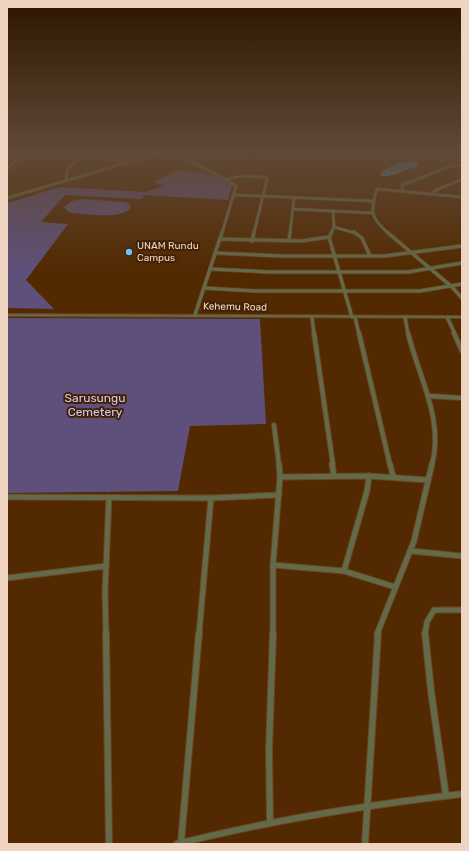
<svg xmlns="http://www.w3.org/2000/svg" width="469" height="851" viewBox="0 0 469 851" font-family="Rubik,sans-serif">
	<rect width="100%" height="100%" fill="#522900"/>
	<g fill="#5e507b">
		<path d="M 178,170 C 201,173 213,170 232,185 L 228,200 L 144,195 L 142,199 L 65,195 L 41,222 L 68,224 L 26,280 L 54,309 L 7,308 L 7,203 L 60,187 L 146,192 L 163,186 L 154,182 Z"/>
		<path d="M 83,199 L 124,202 L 128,203 L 131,207 C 124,220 86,214 72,213 L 67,211 L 64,207 L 71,201 Z"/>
		<polygon points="7,318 260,319 266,424 190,426 178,491 7,493"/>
	</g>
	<path fill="#398dbf" stroke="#70a3c0" d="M 413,161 L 417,162 L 418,166 C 406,167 392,178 381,175 L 382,172 L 398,164 Z"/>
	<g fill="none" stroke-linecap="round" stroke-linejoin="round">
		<g stroke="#6b451f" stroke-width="3.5">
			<g id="minor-far4">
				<path d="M 173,153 C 194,165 217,172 236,186 L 222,233"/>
				<polyline points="81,156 114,159 126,163"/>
				<polyline points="114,159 129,153"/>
				<polyline points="7,169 24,153"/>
				<polyline points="228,179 241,176 264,177 267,179 254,233"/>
				<polyline points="66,181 68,168 86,153"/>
				<polyline points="402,191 402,185 448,167 462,165"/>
				<polyline points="433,194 434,191 462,179"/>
				<polyline points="234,195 373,201"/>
				<polyline points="7,198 160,153"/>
				<polyline points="293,209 372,213"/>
				<polyline points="334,227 355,233"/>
				<polyline points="290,233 294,198"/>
				<polyline points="331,233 334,227 333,211"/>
				<path d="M 388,233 C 370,217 370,212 377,189 L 462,197"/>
			</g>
		</g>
		<g stroke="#6b451f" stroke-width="4.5">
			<g id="minor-far3">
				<polyline points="354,232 362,238 370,256"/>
				<polyline points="387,232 452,287 462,298"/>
				<polyline points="329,237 352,317"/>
				<polyline points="220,239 301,241 329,237 332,232"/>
				<polyline points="252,241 254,232"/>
				<polyline points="289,241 290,232"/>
				<polyline points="215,253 281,256 384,256 462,246"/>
				<polyline points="210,269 270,272 408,272 462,263"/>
				<polyline points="204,288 255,291 420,291 462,284"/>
				<polyline points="195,315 222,232"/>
				<polyline points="312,317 314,334"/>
				<polyline points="355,317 359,334"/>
				<polyline points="405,317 408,334"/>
				<polyline points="447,317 455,334"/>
			</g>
		</g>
		<g stroke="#6b451f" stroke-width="6">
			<g id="minor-far2">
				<polyline points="314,333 333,465"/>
				<polyline points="359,333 390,465"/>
				<path d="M 408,333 C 419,378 444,419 432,465"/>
				<polyline points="454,333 462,351"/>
				<polyline points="430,396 462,398"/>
				<polyline points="274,425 279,465"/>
			</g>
		</g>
		<g stroke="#6b451f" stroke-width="7">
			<g id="minor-far1">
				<polyline points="332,464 334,476"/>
				<polyline points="390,464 393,476"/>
				<polyline points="280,477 369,476 428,480"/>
				<polyline points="7,497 211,498 279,495"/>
				<polyline points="411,551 462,556"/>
				<polyline points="273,565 344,571 395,587"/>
				<polyline points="344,571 367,491 369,476"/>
				<polyline points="7,578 106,566"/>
				<polyline points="106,634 105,592 109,497"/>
				<polyline points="199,634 211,498"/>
				<polyline points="273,634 273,565 280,477 279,464"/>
				<polyline points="377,634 414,541 432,464"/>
				<polyline points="425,634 427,622 434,610 462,610"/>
			</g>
		</g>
		<g stroke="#6b451f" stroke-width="8">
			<g id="minor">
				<polyline points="106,633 109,844"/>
				<polyline points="425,633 431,691 446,796"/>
				<polyline points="270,823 269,749 273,633"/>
				<polyline points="181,843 199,633"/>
				<path d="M 177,844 C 271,820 366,805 462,794"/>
				<polyline points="365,844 378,633"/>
			</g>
		</g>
		<g stroke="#6b451f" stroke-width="2">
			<polygon id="tertiary" points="7,314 462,316 462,318 7,316"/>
		</g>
		<use href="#minor-far4" stroke="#636a4a" stroke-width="2.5"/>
		<use href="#minor-far3" stroke="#636a4a" stroke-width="3"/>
		<use href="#minor-far2" stroke="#636a4a" stroke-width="4"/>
		<use href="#minor-far1" stroke="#636a4a" stroke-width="5"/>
		<use href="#minor" stroke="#636a4a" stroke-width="6"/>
		<use href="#tertiary" fill="#636a4a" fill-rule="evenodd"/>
	</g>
	<linearGradient id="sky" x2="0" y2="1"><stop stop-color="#2d1700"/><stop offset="0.56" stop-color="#604937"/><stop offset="1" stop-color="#604937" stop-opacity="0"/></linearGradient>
	<rect width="469" height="272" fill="url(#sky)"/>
	<circle fill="#71c1f5" stroke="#412205" stroke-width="1.5" cx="129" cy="252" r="4"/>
	<g text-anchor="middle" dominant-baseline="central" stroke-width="4" stroke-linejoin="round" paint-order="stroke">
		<g font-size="10" fill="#efd5c1" stroke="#412205" text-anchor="start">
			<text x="137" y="246">UNAM Rundu<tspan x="137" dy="12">Campus</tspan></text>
		</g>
		<g font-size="10" fill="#efd5c1" stroke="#412205">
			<text transform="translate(235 307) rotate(1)">Kehemu Road</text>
		</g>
		<g font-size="12" fill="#d6caf2" stroke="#412205">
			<text x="95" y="398">Sarusungu<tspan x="95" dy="14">Cemetery</tspan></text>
		</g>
	</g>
	<rect width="469" height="851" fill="none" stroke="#efd5c1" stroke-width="16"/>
</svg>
